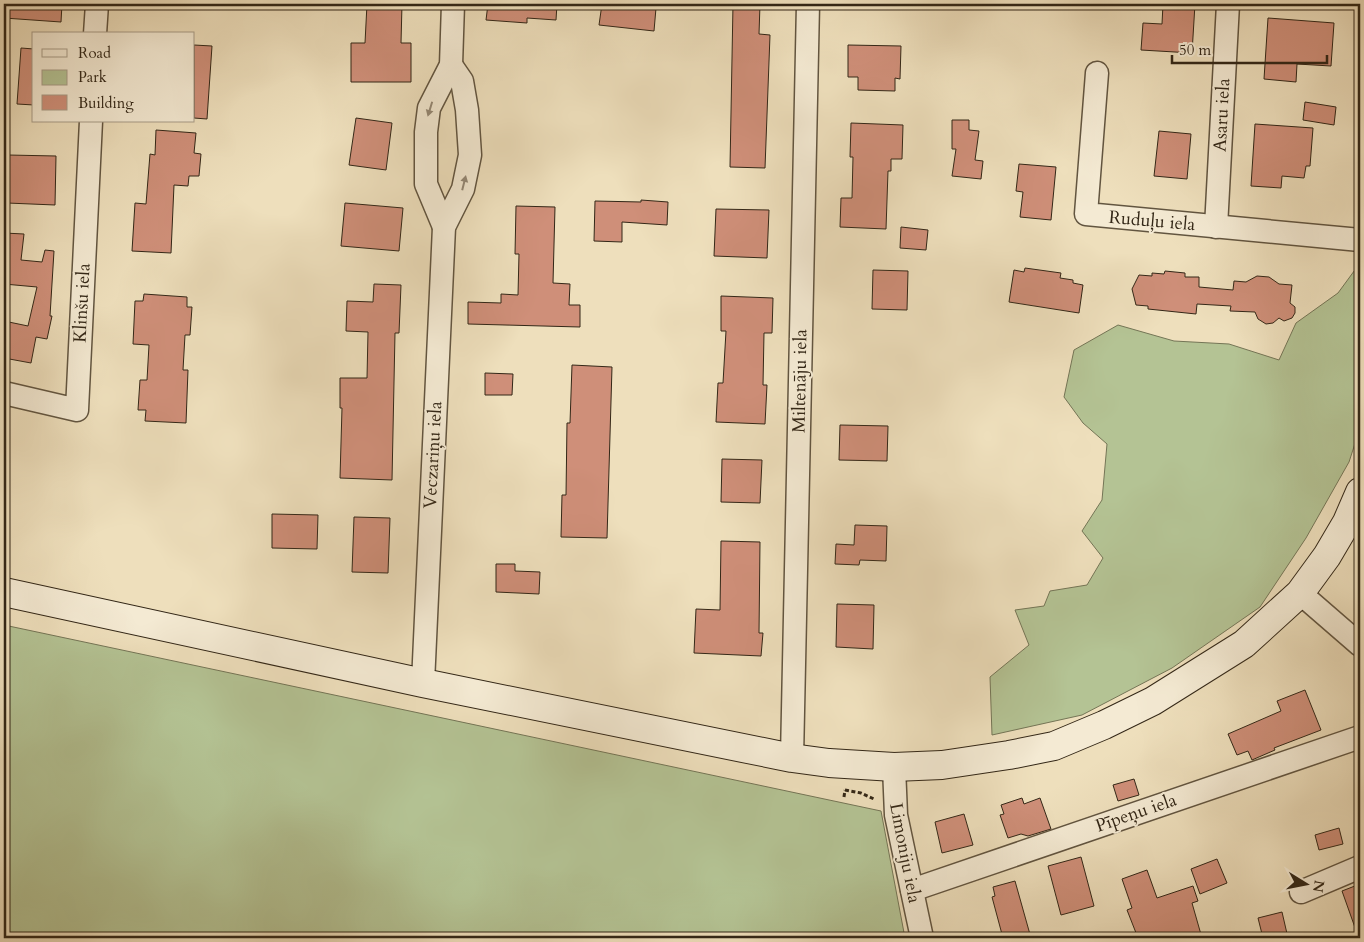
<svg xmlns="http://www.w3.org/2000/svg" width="1364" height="942" viewBox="0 0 1364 942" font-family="Cardo,serif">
	<rect width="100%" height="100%" fill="#eedfbc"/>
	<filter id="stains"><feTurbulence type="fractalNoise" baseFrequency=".004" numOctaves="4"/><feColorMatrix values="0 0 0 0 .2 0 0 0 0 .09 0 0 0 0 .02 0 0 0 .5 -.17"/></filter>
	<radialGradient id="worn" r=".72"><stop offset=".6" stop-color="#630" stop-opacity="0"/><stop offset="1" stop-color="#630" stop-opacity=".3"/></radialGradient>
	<g fill="#b4c394" stroke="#747556">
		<polygon points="1360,263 1360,428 1349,462 1306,538 1260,607 1172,668 1082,715 992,735 990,677 1029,645 1015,610 1044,606 1050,591 1087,585 1103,558 1082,531 1102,500 1107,444 1083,423 1064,397 1074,350 1118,325 1174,341 1229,344 1279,360 1296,323 1338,293"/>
		<polygon points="4,625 881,811 905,938 4,938"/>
	</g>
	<g fill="#cf8f79" stroke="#332717">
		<polygon points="4,4 62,4 61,22 4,18"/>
		<polygon points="367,4 402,4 401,43 411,43 411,82 351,82 351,43 365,43"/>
		<polygon points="488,4 557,4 556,20 527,18 527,23 486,20"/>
		<polygon points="602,4 656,8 654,31 599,25"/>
		<polygon points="733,4 760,4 759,34 770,35 765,168 730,167"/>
		<polygon points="1163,4 1195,4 1192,53 1141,50 1143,23 1162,24"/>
		<polygon points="1268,18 1334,23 1331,66 1297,64 1296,82 1264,79"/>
		<polygon points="194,45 212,46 207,119 194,118"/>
		<polygon points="848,45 901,46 900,79 895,78 895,91 858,90 858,77 848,77"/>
		<polygon points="21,48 34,49 34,105 17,104"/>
		<polygon points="1305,102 1336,107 1334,125 1303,120"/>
		<polygon points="356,118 392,123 386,170 349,165"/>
		<polygon points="952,120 969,120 969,130 979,131 975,160 983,161 981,179 952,176 956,149 952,149"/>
		<polygon points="851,123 903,125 902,159 891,159 891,171 888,171 886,229 840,227 841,198 852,198 853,157 850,157"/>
		<polygon points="1255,124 1313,128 1310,166 1306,166 1304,178 1282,176 1281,188 1251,186"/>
		<polygon points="156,130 196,133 194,153 201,154 199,176 189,176 188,186 174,185 171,253 132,251 135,203 146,204 150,154 155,155"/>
		<polygon points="1159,131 1191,134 1187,179 1154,176"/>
		<polygon points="8,155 56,156 55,205 7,203"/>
		<polygon points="1019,164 1056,167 1051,220 1020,217 1023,192 1016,191"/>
		<polygon points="641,200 668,202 667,225 622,222 622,242 594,241 595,201 641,202"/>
		<polygon points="345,203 403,208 399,251 341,246"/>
		<polygon points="516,206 555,207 553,283 570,284 569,305 580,305 580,327 468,324 468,302 501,303 501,294 518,295 519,254 515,254"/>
		<polygon points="716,209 769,210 767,258 714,256"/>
		<polygon points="901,227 928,230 926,250 900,248"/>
		<polygon points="4,233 24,234 21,260 42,262 45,250 54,251 50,316 52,316 47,339 36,337 31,363 4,358 4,321 28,326 37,287 4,284"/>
		<polygon points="1025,268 1061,273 1060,278 1073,280 1073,283 1083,285 1079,313 1009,302 1014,270 1024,272"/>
		<polygon points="873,270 908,271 907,310 872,309"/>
		<polygon points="1165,271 1185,273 1185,277 1199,277 1199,287 1233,290 1234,281 1246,282 1257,276 1269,277 1279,284 1292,285 1290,303 1295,307 1295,313 1292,318 1284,321 1279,318 1273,323 1266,324 1258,319 1255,312 1230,311 1231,306 1197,304 1196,314 1148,309 1148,306 1136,305 1132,289 1139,275 1152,276 1152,273 1164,274"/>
		<polygon points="374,284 401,285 399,333 395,333 392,480 340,478 342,408 340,408 340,378 367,378 368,332 346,331 347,301 373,302"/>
		<polygon points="144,294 187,297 187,307 192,307 190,335 185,335 183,370 188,370 186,423 145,421 146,410 138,410 140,380 147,380 149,345 133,344 135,301 143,301"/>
		<polygon points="721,296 773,298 772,333 764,333 763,385 767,385 765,424 716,422 718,383 723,383 726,331 721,331"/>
		<polygon points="572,365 612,367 607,538 561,537 562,495 566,495 567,423 570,423"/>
		<polygon points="485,373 513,374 512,395 485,395"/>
		<polygon points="840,425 888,426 887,461 839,460"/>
		<polygon points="722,459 762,460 760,503 721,502"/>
		<polygon points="272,514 318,515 317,549 272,548"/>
		<polygon points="354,517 390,518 388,573 352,572"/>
		<polygon points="855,525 887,526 886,561 860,560 859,565 835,564 836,544 854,545"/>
		<polygon points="721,541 760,542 759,633 763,633 761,656 694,653 696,609 720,610"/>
		<polygon points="496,564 515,564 515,571 540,572 539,594 496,592"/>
		<polygon points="837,604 874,605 873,649 836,647"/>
		<polygon points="1305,690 1321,730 1274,748 1275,750 1252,760 1248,751 1237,755 1228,734 1281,711 1277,701"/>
		<polygon points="1134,779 1139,795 1118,801 1113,785"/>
		<polygon points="1022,798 1024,804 1040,798 1051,829 1028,836 1021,834 1008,838 1000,815 1004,814 1001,805"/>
		<polygon points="964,814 973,845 942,853 935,822"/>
		<polygon points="1339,828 1343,844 1319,850 1315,835"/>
		<polygon points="1081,857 1094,906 1061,915 1048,866"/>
		<polygon points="1217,859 1227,883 1200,894 1191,869"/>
		<polygon points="1147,870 1157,898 1193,886 1198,901 1192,903 1202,938 1138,938 1127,910 1132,908 1122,879"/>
		<polygon points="1015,881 1031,938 1003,938 992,897 995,896 993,887"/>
		<polygon points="1360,884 1360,935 1358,936 1342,891"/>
		<polygon points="1282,912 1288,938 1263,938 1258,918"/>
	</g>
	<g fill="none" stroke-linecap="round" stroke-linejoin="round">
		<g stroke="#625540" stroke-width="25">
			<g id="street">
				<polyline points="95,34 97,4"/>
				<polyline points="1097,73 1086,214 1360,240"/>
				<polyline points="444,227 426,184 426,132 429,108 451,65 453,4"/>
				<polyline points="1216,227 1228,4"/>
				<polyline points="4,393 77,410 91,121"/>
				<polyline points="1300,593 1360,645"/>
				<polyline points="423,683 444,227 463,189 470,155 467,110 462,81 451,65"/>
				<polyline points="792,758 808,4"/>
				<polyline points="894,767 896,815 922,938"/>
				<polyline points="912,890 1360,737"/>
				<polyline points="1301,892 1360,867"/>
			</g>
		</g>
		<g stroke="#332717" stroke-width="30">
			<polyline id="secondary" points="4,592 423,683 792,758 829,763 894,767 942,765 1009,755 1054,746 1104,725 1153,701 1244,644 1300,593 1327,556 1347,522 1360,492"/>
		</g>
		<g stroke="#332717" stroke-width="3" stroke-dasharray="4 2.5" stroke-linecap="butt">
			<polyline points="845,790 861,793 874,799"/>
			<polyline points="844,797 845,790"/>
		</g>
		<use href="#street" stroke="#f4ead3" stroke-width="22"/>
		<use href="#secondary" stroke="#f4ead3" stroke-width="28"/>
	</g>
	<defs><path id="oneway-solid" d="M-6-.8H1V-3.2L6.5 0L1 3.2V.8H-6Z" transform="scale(1.25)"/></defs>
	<g fill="#948875">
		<use href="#oneway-solid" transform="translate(430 109) rotate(107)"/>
		<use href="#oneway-solid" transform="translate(464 183) rotate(-76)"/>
	</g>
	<g text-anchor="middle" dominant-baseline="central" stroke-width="4" stroke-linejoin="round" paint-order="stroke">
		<g font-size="18" fill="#332717" stroke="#f4ead3">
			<text transform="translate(1222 115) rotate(-87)">Asaru iela</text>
			<text transform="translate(1152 221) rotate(5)">Ruduļu iela</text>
			<text transform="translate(82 303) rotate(-87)">Klinšu iela</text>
			<text transform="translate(800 381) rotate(-89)">Miltenāju iela</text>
			<text transform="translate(433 455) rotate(-87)">Veczariņu iela</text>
			<text transform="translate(1136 813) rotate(-19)">Pīpeņu iela</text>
			<text transform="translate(905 853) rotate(79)">Limoniju iela</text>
		</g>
	</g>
	<rect width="1364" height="942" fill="none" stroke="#eedfbc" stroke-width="20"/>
	<rect x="5" y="5" width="1354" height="932" fill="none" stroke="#332717" stroke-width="2.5"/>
	<rect x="10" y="10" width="1344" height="922" fill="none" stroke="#332717"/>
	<rect x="32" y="32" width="162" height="90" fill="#f4ead3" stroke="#a79c88"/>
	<rect x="42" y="49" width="25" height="8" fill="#f4ead3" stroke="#a79c88"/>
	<text x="78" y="58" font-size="15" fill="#332717">Road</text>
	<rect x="42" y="70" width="25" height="15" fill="#b4c394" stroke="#a79c88"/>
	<text x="78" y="82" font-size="15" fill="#332717">Park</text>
	<rect x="42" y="95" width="25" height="15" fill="#cf8f79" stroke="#a79c88"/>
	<text x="78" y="108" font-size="15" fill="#332717">Building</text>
	<g transform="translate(1306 884) rotate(100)" stroke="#f4ead3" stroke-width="4" paint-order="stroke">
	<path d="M0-4L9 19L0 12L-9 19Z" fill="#332717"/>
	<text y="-8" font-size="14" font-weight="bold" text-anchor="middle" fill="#332717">N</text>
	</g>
	<path d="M1172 55v8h155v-8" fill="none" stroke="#332717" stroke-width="2.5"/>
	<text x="1179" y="55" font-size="15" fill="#332717" stroke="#f4ead3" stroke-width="4" paint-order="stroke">50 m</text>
	<rect width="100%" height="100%" filter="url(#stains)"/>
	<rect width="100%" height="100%" fill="url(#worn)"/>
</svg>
